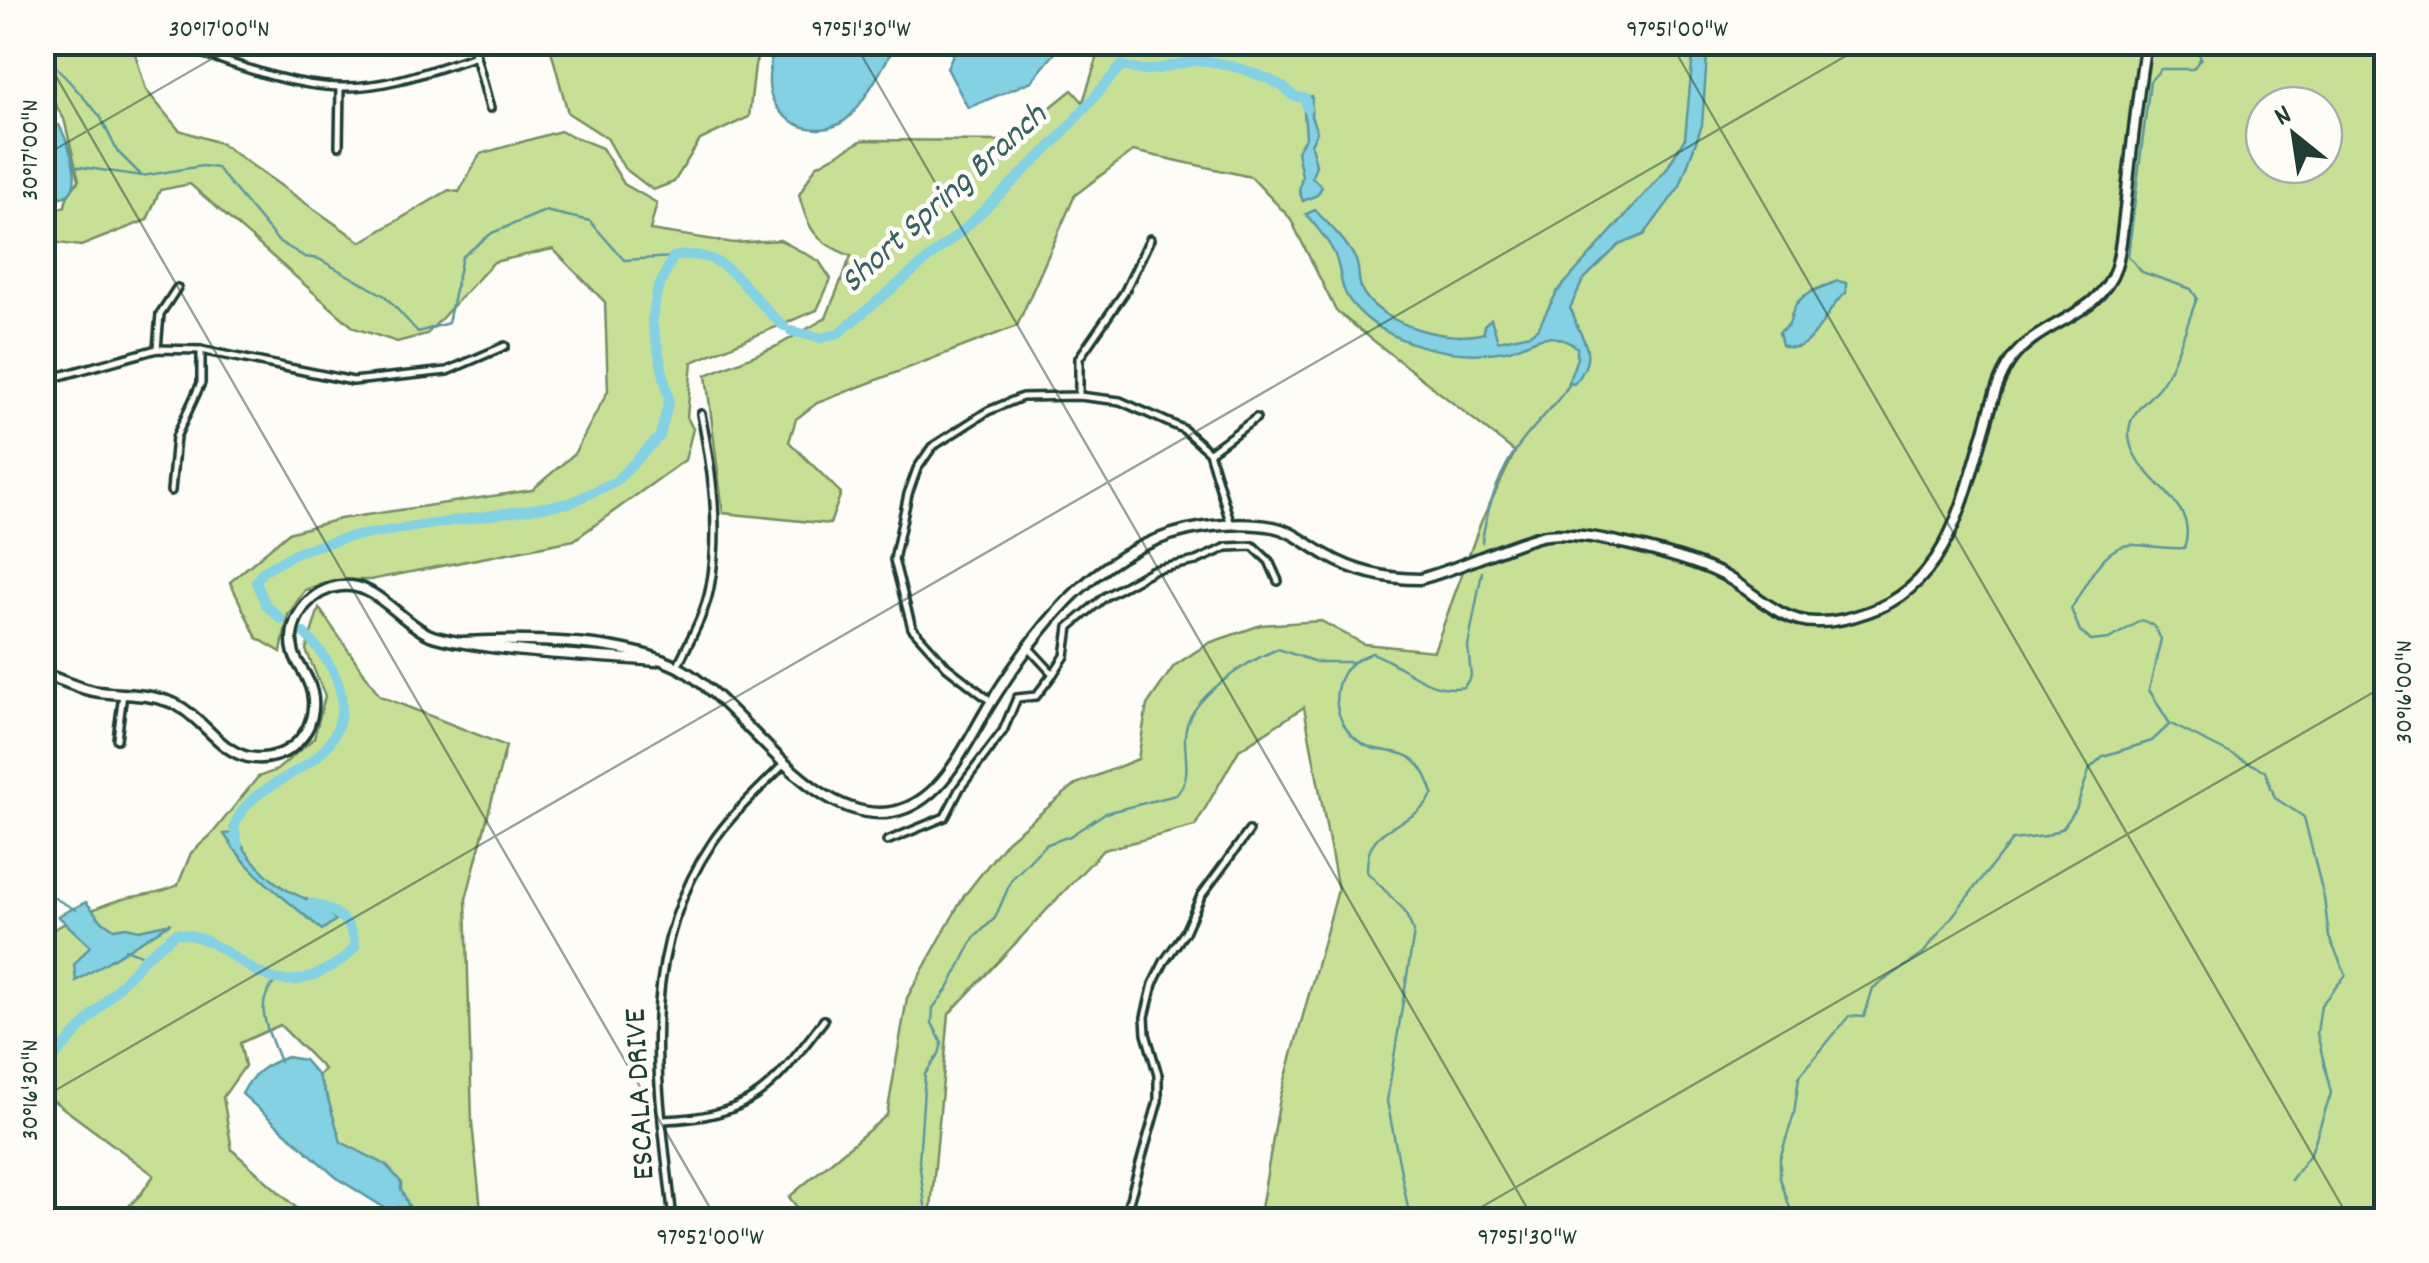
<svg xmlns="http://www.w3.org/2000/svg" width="2429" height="1263" viewBox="0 0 2429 1263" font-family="Dekko,sans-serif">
	<rect width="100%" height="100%" fill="#fdfcf7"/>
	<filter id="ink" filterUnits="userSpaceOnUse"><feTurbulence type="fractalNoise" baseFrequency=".01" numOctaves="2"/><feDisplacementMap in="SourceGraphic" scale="20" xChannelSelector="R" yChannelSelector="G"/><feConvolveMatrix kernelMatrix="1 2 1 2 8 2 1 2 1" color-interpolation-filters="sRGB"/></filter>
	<g filter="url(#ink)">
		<g fill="#c8e095" stroke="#748e64" stroke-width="2.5" fill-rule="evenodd">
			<polygon points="60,43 122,43 135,53 146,90 179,130 220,143 361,242 449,190 459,192 480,154 560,131 602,148 624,184 657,203 650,230 734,243 780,240 819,261 831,279 817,310 692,362 687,417 693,429 685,460 574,540 370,580 332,580 305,590 288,615 281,652 257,638 230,582 288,533 340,519 532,490 574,454 608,391 605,302 553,249 494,262 427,334 397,342 354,328 190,184 160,190 147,220 81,246 43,241 43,205 54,211 65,206 67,197 79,180 64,119 43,84 43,56"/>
			<polygon points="549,43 762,43 755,65 749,117 700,140 674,182 653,190 624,168 607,138 568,113"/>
			<path d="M 1102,43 L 2386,43 L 2386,1220 L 1259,1220 L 1280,1098 L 1338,890 L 1304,707 L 1239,750 L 1195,826 L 1103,850 L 949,1014 L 930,1220 L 807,1220 L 789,1197 L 887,1115 L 907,998 L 964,896 L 1007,841 L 1076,784 L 1138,759 L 1147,705 L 1174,666 L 1209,643 L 1261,625 L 1321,621 L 1364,644 L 1434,651 L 1481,522 L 1515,452 L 1336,311 L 1290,218 L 1251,177 L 1133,151 L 1075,195 L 1017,326 L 817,403 L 796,419 L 789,442 L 841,493 L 830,524 L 723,513 L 706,375 L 777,346 L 826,318 L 851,256 C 815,242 809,231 799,195 L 816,166 L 863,140 L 1009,141 L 1072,90 L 1083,102 ZM 2264,105 L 2324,105 L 2324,165 L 2264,165 Z"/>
			<path d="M 319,608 L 380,696 L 506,746 L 466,899 L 472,1123 L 482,1220 L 394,1220 L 398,1209 L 408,1205 L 338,1143 L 328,1099 L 318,1076 L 324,1069 L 280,1025 L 240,1043 L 245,1066 L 223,1097 L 232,1150 L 310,1220 L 115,1220 L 141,1194 L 154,1175 L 43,1093 L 43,935 C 69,921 94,907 123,899 C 143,894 160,894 178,885 L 191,853 L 212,834 L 258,777 L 277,770 L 314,738 L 325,696 L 306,650 Z"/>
		</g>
		<g fill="#84d1e4" stroke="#5c969e" stroke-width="2.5">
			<path d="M 774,43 L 774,42 L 897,43 C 885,62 865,102 850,116 C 826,140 784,129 772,98 C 765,82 772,59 774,43 Z"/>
			<polygon points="958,43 958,42 1063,43 1032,81 968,108 947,68"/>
			<path d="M 1694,43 L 1712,43 L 1707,56 L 1702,125 L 1680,186 L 1644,235 L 1619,245 L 1583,280 L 1570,308 C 1579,339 1602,352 1574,384 L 1568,383 L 1577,358 L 1577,347 C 1541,325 1535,345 1505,351 C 1453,360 1384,345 1350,301 C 1338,285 1342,267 1333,251 C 1327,238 1315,226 1306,214 L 1315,210 C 1329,225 1345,239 1355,258 C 1361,269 1356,282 1364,294 C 1385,326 1449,343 1484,333 L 1484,325 L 1491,319 L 1498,341 L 1530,334 L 1538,328 L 1557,292 L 1666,170 L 1685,138 Z"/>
			<polygon points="1312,96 1311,116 1317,132 1311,144 1316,165 1312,177 1322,187 1317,195 1303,201 1299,191 1302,176 1297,151 1306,137 1303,98"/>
			<path d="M 59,125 C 72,148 93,212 43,194 L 43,187 L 56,175 L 50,129 Z"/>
			<path d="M 1838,281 L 1846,283 L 1846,293 C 1825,306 1814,360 1782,345 L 1779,332 C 1796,321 1787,320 1795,306 C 1804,291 1824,287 1838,281 Z"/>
			<path d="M 235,833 C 246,855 268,880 289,891 C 308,901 322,903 336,920 L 322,930 C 284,896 252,878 224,834 Z"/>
			<polygon points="86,902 101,920 114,929 126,927 139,930 171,923 76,981 74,965 90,946 58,916"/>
			<path d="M 287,1057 L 304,1060 L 318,1076 L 328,1099 L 341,1142 L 386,1165 L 401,1182 L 401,1189 L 409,1206 L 391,1212 L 337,1178 L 242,1094 C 252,1073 265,1065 287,1057 Z"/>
		</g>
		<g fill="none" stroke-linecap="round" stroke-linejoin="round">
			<g stroke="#5c969e" stroke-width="2.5">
				<polyline points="42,45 51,61 100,116 117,151 140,174"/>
				<polyline points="42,163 56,164"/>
				<polyline points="74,166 142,176 202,166 217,168 278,241 305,257 319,259 385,296 418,332 448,323 462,257 492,233 545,211 590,221 624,260 673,257"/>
				<path d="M 1482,542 C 1486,510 1500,469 1521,443 C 1537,422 1557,404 1571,382"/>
				<polyline points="2171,724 2265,771 2275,798 2304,817 2324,898 2329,937 2346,975 2321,1005 2317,1033 2331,1093 2311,1153 2291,1180"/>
				<polyline points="42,891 76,910"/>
				<polyline points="125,949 146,957"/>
				<path d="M 276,981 C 251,1005 270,1034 280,1062"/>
				<polyline points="398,1207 401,1220"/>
				<polyline points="1408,1208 1412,1220"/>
				<path d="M 927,1220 L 919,1161 L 925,1074 L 939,1054 L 942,1043 L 932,1023 L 933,1008 L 949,987 L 974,938 L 995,918 L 1012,879 L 1045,845 L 1070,836 L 1105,813 L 1176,795 C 1193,776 1184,759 1185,736 C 1186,699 1247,661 1278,649 L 1316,662 L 1353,662"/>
				<path d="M 1376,1220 L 1408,1208 L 1387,1101 L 1414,932 L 1404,910 L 1367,872 C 1365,818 1414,832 1433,793 C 1428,779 1422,763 1407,756 C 1396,750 1381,752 1369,747 C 1339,734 1326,696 1346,669 C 1352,661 1363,657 1372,653 C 1405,665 1427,694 1464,687 L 1471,676 L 1468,646 L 1482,572"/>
				<path d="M 1794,1220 L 1780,1178 L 1780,1158 L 1794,1114 L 1799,1077 L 1849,1016 L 1864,1017 L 1873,988 L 1922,955 L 2012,840 L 2046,836 L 2063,828 L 2076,809 L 2090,768 L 2103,756 L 2152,741 L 2170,724 L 2149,690 L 2161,639 L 2154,626 L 2142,620 L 2109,639 L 2091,641 L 2080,631 L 2071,609 C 2086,585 2103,542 2136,545 C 2153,546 2167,549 2184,548 C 2202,499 2132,480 2129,436 C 2127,409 2155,398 2165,378 C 2179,354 2187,324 2197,298 L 2191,289 L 2142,272 L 2128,256 L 2150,81 L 2161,69 L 2193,69 L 2201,58 L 2196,47 L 2174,46 L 2171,42"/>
			</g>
			<g stroke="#84d1e4" stroke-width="10">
				<path d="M 791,331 L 822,338 L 839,333 L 964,229 L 1056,141 L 1122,65 C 1151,78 1170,62 1199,61 C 1221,60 1281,79 1293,96 L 1305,98 L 1307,108"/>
				<path d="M 281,619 L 266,605 L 256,582 L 262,572 L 299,551 L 349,537 L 570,503 L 616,481 L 660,436 L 669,400 L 652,322 L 657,291 L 673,257 C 729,244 746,296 784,326"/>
				<path d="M 238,845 L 234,828 C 249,774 331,779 341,714 C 346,683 326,655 304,633"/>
				<path d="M 42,1066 L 50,1062 L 146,957 L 176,933 C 235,936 259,1007 325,970 C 337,963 348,958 355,946 C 352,920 336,910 312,903"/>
			</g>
			<g stroke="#1f3d34" stroke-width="12">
				<g id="street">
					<path d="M 170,42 C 225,60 283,86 341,87 C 388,88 432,70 476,56"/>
					<polyline points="472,42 490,108"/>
					<polyline points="339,146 340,87"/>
					<polyline points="157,349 160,314 177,288"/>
					<polyline points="42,381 157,349 201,350 353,381 447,371 505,346"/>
					<polyline points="1079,396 1079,358 1124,293 1150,239"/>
					<polyline points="1210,452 1256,418"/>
					<polyline points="171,491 176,437 201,383 201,350"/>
					<polyline points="1028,647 1053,674 1065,656 1069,627 1106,596 1153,570 1196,561 1227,547 1253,546 1269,561 1278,581"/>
					<path d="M 677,667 C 689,641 705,615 710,587 C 721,529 712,470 701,414"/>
					<polyline points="992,702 947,667 912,628 894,560 908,494 917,469 932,447 988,411 1022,397 1079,396 1120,401 1183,429 1209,452 1231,525"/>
					<polyline points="117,739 123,694"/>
					<polyline points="887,841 945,817 960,788 1003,731 1017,698 1036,696 1053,674"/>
					<path d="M 663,1120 C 753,1117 773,1087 824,1020"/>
					<path d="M 673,1220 C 659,1089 633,961 712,843 C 731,814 760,789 784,764"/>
					<polyline points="1124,1220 1158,1101 1158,1075 1146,1034 1145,1017 1153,984 1164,962 1185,932 1201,896 1249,831"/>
				</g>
			</g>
			<g stroke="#1f3d34" stroke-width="15">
				<g id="secondary">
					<path d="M 462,642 C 524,639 622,639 678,667 C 742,701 810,826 892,812 C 943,803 966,743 990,704 C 1041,622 1103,541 1205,527 C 1226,524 1252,523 1273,527 C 1293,531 1308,545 1326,555 C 1355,572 1387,579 1420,579 C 1462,568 1500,547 1541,536 C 1577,527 1682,556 1717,572 C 1751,587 1776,622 1816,622 C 1834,623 1851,618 1868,612 C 1944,587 1962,506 1982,438 C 1990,412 1995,383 2011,360 C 2040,320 2099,318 2116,267 C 2122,246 2123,222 2126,200 C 2132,147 2137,95 2146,42"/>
					<path d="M 42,673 C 59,679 75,687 93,691 C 120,696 149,692 175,704 C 202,717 218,750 248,757 C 263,760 278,757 291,748 C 312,732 319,705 308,681 C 304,671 297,663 294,654 C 286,625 304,597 331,588 C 373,575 396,620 430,635 C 440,639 449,640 459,642 C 524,654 589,655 655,661"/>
				</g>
			</g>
			<use href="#street" stroke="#fdfcf7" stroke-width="5"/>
			<use href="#secondary" stroke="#fdfcf7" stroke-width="8"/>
		</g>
	</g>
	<path fill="none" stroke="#1f3d34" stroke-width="2.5" stroke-opacity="0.45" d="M 854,42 L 1534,1220M 1670,42 L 2350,1220M 42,52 L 717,1220M 42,157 L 241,42M 42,1098 L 1870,42M 1459,1220 L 2386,685"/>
	<g text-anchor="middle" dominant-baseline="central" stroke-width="9" stroke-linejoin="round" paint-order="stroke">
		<g font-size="32" fill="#1f3d34" stroke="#fdfcf7">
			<text transform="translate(642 1094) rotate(-93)">ESCALA DRIVE</text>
		</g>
		<g font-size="35" font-style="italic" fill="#386260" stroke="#fdfcf7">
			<text transform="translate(945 200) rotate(-42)">Short Spring Branch</text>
		</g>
	</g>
	<rect width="2429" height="1263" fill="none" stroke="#fdfcf7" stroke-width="110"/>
	<g transform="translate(2294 135) rotate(330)"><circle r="48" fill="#fdfcf7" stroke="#a4b0a9" stroke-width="2.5"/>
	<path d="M0-8L18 38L0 25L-18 38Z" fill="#1f3d34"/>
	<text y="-15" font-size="28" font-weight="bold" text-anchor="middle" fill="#1f3d34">N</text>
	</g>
	<rect x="55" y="55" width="2319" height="1153" fill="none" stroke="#1f3d34" stroke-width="4"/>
	<g font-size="25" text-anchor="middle" fill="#1f3d34">
		<text x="219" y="36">30°17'00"N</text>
		<text x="861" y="36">97°51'30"W</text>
		<text x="1677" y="36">97°51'00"W</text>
		<text transform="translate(28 150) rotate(-90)" y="9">30°17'00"N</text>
		<text transform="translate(2402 692) rotate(-90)" y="9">30°16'00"N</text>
		<text transform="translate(28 1090) rotate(-90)" y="9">30°16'30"N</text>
		<text x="710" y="1244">97°52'00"W</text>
		<text x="1527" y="1244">97°51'30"W</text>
	</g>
</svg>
